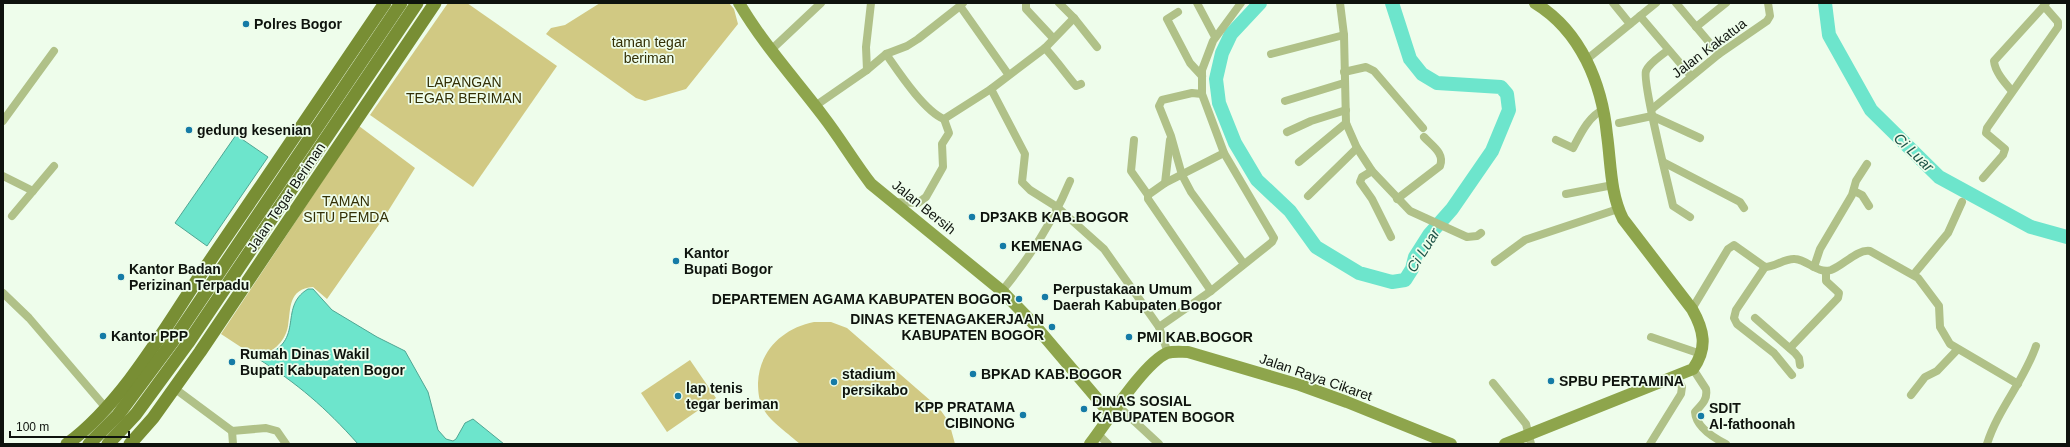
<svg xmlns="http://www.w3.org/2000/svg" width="2070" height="447" viewBox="0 0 2070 447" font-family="Helvetica,sans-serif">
	<rect width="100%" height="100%" fill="#eefdeb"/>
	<g fill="#d1c983">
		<polygon points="448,3 467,3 557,66 473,187 370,115"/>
		<polygon points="600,3 729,3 734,9 738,24 686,89 645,101 636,98 546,34 551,28 565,25"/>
		<path d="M 359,126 L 415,168 L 385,216 L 327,299 L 313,287 C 288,289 291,308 288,326 C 285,343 270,356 253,355 L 221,334 Z"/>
		<path d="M 814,322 L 831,322 L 847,328 L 939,408 L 949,422 L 955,444 L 800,444 C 790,435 770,421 764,410 C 759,402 758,392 758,383 C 759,351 783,328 814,322 Z"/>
		<polygon points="690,360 716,398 667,432 641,393"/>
	</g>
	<g fill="#6de5cc" stroke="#50a693">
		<polygon points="236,135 268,157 207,246 175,223"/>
		<path d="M 308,289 L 313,289 L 332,310 L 377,337 L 405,351 L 428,392 L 438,430 L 446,439 L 453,441 L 456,439 L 465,423 L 473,419 L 504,444 L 358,444 C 325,407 298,384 257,358 C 309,344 276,308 308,289 Z"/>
	</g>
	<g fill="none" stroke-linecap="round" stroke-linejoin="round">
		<g stroke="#6de5cc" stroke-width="14">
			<polyline points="1260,3 1231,34 1222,53 1216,79 1219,103 1235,143 1257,180 1290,211 1316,247 1359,273 1392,282 1405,280 1412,269 1415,257 1429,235 1452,209 1492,151 1509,110 1507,94 1501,87 1437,83 1422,74 1410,59 1392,3"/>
			<polyline points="1825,3 1829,35 1871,110 1939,177 2031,227 2067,237"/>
		</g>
		<g stroke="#b0c188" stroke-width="8">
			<polyline points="963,3 960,6 1008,74"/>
			<polyline points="1026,3 1026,9 1053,38"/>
			<polyline points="1059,3 1074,18 1097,47"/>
			<polyline points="1197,3 1215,37"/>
			<polyline points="1340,3 1344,35 1346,123 1357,148 1372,171 1410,211 1467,237 1477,236 1481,233"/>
			<polyline points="1613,3 1630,24"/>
			<polyline points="1676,3 1719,54"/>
			<polyline points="1178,12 1167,19 1190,63 1202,76"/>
			<polyline points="1640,16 1691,76"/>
			<polyline points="1696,27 1726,3"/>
			<path d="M 1045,48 C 1056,60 1066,74 1076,86 L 1081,84"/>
			<polyline points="771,50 821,3"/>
			<path d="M 1668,50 C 1661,56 1649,63 1646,71 C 1642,82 1669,187 1673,206 L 1690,217"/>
			<path d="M 886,54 C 898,71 924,111 944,119 L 991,89 L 1045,48 L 1074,18"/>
			<polyline points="1271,54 1344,35"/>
			<polyline points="1586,60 1656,3"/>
			<polyline points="867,70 886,54 907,46 918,39 960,6"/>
			<polyline points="1344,72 1366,67 1374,71 1423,128"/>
			<polyline points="991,89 1025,154 1022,182 1030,190 1057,207 1104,249 1159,327 1168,353"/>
			<path d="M 2012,91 C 2005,83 1995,72 1994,61 L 2044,6"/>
			<polyline points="1202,94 1202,70 1213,41 1241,3"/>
			<polyline points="1285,101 1344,83"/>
			<polyline points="815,106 867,70 866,47 871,3"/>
			<polyline points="1652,109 1719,54 1767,21 1770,16 1768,3"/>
			<polyline points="3,121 54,51"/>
			<polyline points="1619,123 1652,116 1700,138"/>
			<polyline points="1287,132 1311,121 1346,110"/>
			<polyline points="1134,140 1131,171 1148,195"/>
			<polyline points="1170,140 1165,183 1148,195 1148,199 1211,291"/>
			<path d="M 1556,140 L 1573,148 C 1581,133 1588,117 1604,109"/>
			<polyline points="1299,162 1346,123"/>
			<polyline points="1663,162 1740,202 1744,208"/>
			<polyline points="1372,171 1362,177 1360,182 1372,199 1391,237"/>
			<polyline points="3,176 33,191"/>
			<polyline points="1983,178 2003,155 2005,149 1986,133 1987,128 2058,27 2058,22 2044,6 2046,3"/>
			<polyline points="1165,183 1224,153"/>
			<polyline points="1854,191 1862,195 1869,206"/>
			<polyline points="1566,194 1613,185"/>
			<polyline points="1308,196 1357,148"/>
			<path d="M 1397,199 L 1440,166 C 1445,153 1432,146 1424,137"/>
			<polyline points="895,202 918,203 926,197 943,167 942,144 949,133 944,119"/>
			<polyline points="12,216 54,166"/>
			<polyline points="1495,262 1525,240 1618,209"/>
			<polyline points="1765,267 1736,310 1734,318 1737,324 1774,353 1792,375"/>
			<polyline points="1814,267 1820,249 1852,195 1856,181 1867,164"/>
			<polyline points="1914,274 1948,233 1962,202"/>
			<path d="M 1002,291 C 1029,258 1054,220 1070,181"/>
			<polyline points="3,293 29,318 106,408"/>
			<path d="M 1692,309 L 1728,249 L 1734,245 L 1765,267 C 1775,267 1785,258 1795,259 C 1808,260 1817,274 1831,270 C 1843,266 1857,249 1870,251 L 1918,278 L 1939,306 L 1940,327 L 1950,344 L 2018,384"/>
			<polyline points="1755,318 1795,353 1799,358 1800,365"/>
			<polyline points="1159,327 1211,291 1272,242 1274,238 1224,153 1202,94 1192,93 1162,100 1159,106 1171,136 1182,175 1191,192 1244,264"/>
			<polyline points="1651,337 1701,354"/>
			<polyline points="1790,348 1838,298 1839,293 1826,281 1826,271"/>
			<path d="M 1693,369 L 1706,389 C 1708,400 1701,405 1695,412 C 1696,427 1714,438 1726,444"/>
			<polyline points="1493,383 1526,424 1531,444"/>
			<polyline points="174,388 232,431 266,428 277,431 286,444"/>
			<polyline points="1911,395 1925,377 1937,371 1957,350"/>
			<polyline points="1118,406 1159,444"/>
			<polyline points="232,431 233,444"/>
			<polyline points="1098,434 1108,444"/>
			<polyline points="1650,444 1681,394 1682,387 1676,376"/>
			<path d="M 1987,444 C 1998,409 2024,381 2036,346"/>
		</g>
		<g stroke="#8ea54c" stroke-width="12">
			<path d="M 739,3 C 763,44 795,79 823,116 C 840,138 854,162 871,184 L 1002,291 L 1032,322 L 1111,415"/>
			<path d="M 1090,444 C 1107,422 1144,363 1167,353 C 1174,351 1181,352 1188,352 L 1300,385 L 1347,402 L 1451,444"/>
			<path d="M 1505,444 L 1693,369 C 1708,348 1704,330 1692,309 L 1623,219 C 1610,193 1611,163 1607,135 C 1602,84 1581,31 1535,3"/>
		</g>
		<g stroke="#788e34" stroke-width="13">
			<path d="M 67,444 C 122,404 165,328 203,271 C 264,182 324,93 385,3"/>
			<polyline points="89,444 118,415 173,341 401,3"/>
			<polyline points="108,444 136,414 188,343 417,3"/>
			<polyline points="130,444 153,418 200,352 435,3"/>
		</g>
	</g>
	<g fill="#157ba6" stroke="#eefdeb" stroke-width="1.5">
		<circle cx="246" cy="24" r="4"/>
		<circle cx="189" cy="130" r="4"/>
		<circle cx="972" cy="217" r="4"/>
		<circle cx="1003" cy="246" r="4"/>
		<circle cx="676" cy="261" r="4"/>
		<circle cx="121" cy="277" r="4"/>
		<circle cx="1045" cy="297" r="4"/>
		<circle cx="1019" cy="299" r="4"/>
		<circle cx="1052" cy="327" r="4"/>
		<circle cx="103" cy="336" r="4"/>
		<circle cx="1129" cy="337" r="4"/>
		<circle cx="232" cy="362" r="4"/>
		<circle cx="973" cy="374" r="4"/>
		<circle cx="1551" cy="381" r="4"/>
		<circle cx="834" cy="382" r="4"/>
		<circle cx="678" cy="396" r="4"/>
		<circle cx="1084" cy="409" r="4"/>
		<circle cx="1023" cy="415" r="4"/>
		<circle cx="1701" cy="416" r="4"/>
	</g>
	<g text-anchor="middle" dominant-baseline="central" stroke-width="3.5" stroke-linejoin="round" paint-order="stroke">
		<g font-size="14" font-weight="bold" fill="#0e130d" stroke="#eefdeb" text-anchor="start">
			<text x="254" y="24">Polres Bogor</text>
			<text x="197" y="130">gedung kesenian</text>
			<text x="980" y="217">DP3AKB KAB.BOGOR</text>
			<text x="1011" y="246">KEMENAG</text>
			<text x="684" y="253">Kantor<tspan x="684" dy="16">Bupati Bogor</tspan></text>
			<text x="129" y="269">Kantor Badan<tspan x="129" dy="16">Perizinan Terpadu</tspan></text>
			<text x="1053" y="289">Perpustakaan Umum<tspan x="1053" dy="16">Daerah Kabupaten Bogor</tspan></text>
			<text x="1011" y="299" text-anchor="end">DEPARTEMEN AGAMA KABUPATEN BOGOR</text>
			<text x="1044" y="319" text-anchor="end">DINAS KETENAGAKERJAAN<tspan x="1044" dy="16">KABUPATEN BOGOR</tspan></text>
			<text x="111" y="336">Kantor PPP</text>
			<text x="1137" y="337">PMI KAB.BOGOR</text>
			<text x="240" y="354">Rumah Dinas Wakil<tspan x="240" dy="16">Bupati Kabupaten Bogor</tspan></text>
			<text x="842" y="374">stadium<tspan x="842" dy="16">persikabo</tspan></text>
			<text x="981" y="374">BPKAD KAB.BOGOR</text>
			<text x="1559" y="381">SPBU PERTAMINA</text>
			<text x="686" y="388">lap tenis<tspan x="686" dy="16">tegar beriman</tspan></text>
			<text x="1092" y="401">DINAS SOSIAL<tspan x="1092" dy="16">KABUPATEN BOGOR</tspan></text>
			<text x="1015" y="407" text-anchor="end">KPP PRATAMA<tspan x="1015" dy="16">CIBINONG</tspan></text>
			<text x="1709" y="408">SDIT<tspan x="1709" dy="16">Al-fathoonah</tspan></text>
		</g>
		<g font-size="14" fill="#332f05" stroke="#eefdeb">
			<text x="649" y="42">taman tegar<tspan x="649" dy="16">beriman</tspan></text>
			<text x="464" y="82">LAPANGAN<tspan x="464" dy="16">TEGAR BERIMAN</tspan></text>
			<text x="346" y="201">TAMAN<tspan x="346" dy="16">SITU PEMDA</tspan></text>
		</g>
		<g font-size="14" fill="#0e130d" stroke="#eefdeb">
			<text transform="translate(1709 48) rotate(-37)">Jalan Kakatua</text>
			<text transform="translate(286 197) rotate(-56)">Jalan Tegar Beriman</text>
			<text transform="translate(924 207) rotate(39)">Jalan Bersih</text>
			<text transform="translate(1316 377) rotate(19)">Jalan Raya Cikaret</text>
		</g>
		<g font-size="15" font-style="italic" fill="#1e5247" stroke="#eefdeb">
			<text transform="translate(1914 152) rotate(44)">Ci Luar</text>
			<text transform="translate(1423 250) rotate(-58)">Ci Luar</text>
		</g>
	</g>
	<rect width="2070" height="447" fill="none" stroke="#0e130d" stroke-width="8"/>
	<path d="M10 431v6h119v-6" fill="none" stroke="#0e130d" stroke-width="2"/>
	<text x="16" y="431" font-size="12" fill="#0e130d" stroke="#eefdeb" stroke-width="3" paint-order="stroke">100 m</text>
</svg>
